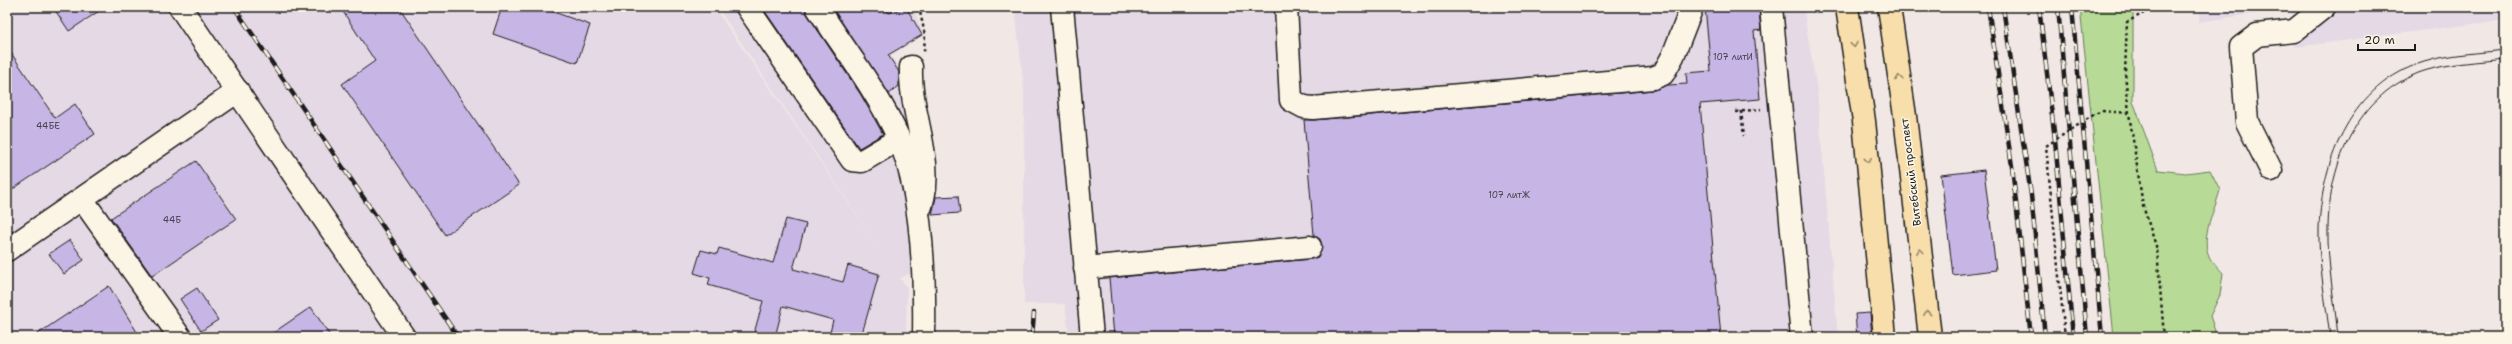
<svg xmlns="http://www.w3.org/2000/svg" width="2512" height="344" viewBox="0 0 2512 344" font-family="'Shantell Sans',sans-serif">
	<rect width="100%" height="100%" fill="#f1e8e5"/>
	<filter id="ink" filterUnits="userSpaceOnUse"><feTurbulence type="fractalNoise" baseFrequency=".025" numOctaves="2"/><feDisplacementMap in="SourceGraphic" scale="8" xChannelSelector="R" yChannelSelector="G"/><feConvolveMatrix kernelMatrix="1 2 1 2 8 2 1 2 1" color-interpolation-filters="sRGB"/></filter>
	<g filter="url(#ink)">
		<g fill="#e4d9e5">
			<polygon points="7,7 714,7 880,249 717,7 913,7 923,35 891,55 907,81 915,164 919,270 900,278 907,288 906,337 7,337"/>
			<polygon points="1015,7 1803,7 1817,90 1838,337 1069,337 1065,304 1024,304 1024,89"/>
			<polygon points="2133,7 2505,7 2505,20 2295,47 2292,8 2199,22 2200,8 2134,15"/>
		</g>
		<path fill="#b7db96" stroke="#6a7c59" d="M 2080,7 L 2137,7 L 2133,8 L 2133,101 L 2158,170 L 2186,173 L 2210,170 L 2220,190 C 2215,211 2200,236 2209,256 C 2211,262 2219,268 2223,273 L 2220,295 L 2210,316 L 2217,337 L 2114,337 Z"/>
		<g fill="#c7b5e5" stroke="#1c1c1c">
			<polygon points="53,7 105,7 69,31"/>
			<polygon points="340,7 399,7 519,185 445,235 342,84 375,61"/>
			<polygon points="502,7 540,7 590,25 577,63 493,34"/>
			<polygon points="762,7 805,7 807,14 861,95 883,134 859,148"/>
			<polygon points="832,7 885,7 889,13 906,7 922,35 888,55 899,72 899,86 889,94"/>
			<polygon points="1705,7 1759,9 1761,30 1754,31 1760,99 1700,104 1721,337 1114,337 1109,278 1311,259 1318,257 1322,245 1320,239 1314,235 1304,120 1314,120 1654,90 1668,85 1687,84 1686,73 1711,71"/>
			<polygon points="7,47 55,118 75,104 95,134 7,193"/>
			<polygon points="196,161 236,219 152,276 111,218"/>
			<polygon points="1984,170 1996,270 1953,275 1941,175"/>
			<polygon points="958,196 960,213 932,215 936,197"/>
			<polygon points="786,219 806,224 793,269 843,282 848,265 879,274 861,337 829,337 833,320 783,306 775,337 753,337 763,301 708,285 710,278 694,273 701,250 717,254 719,248 773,263"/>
			<polygon points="70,240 84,260 64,274 49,254"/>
			<polygon points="109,286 140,337 33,337"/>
			<polygon points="197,288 218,320 201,331 180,299"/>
			<polygon points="311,307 331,337 267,337"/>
			<polygon points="1870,313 1872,337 1857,337 1855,314"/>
		</g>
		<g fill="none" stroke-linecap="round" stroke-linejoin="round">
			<g stroke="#1c1c1c" stroke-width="25">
				<g id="minor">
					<polyline points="180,7 404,337"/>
					<polyline points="747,7 852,160 862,161 899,139"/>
					<path d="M 817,7 C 845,50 878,92 899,139 C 923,194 925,277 924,337"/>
					<polyline points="1062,7 1092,337"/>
					<polyline points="1286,7 1291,100 1304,107 1313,108 1653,78 1663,74 1673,56 1692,7"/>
					<polyline points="1771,7 1802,337"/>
					<path d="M 911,67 C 909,113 936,161 921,206"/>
					<polyline points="2271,170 2247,122 2241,47 2257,35 2294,31 2324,7"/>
					<polyline points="82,199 180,337"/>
					<polyline points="7,250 238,91"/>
					<polyline points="1085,268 1310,247"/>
				</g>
			</g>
			<g stroke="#1c1c1c" stroke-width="25">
				<g id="major">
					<polyline points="1847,7 1864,121 1885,337"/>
					<polyline points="1889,7 1905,116 1930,337"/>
				</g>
			</g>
			<g stroke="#1c1c1c" stroke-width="2.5" stroke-dasharray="3 3" stroke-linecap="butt">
				<polyline points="919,7 925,35 924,52"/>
				<polyline points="2155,7 2127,22 2125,73 2129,113 2143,206 2157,249 2164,337"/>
				<polyline points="1741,111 1744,136"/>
				<polyline points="1736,112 1761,109"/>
				<polyline points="2065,337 2046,146 2095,114 2102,111 2129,113"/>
			</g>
			<use href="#minor" stroke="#fcf5e5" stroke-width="22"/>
			<use href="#major" stroke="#f8deab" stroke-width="22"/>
			<g stroke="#1c1c1c" stroke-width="1">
				<path d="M 2330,337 C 2326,304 2318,260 2319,228 C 2322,158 2352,84 2424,62 C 2450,54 2478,53 2505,50"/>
				<path d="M 2338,337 C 2335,302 2327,264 2328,228 C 2329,163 2358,93 2424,71 C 2450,63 2478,62 2505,59"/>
			</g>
			<g stroke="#1c1c1c" stroke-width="4.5">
				<g id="rail">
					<polyline points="234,7 458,337"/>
					<polyline points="1988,7 2012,166 2031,337"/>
					<polyline points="2003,7 2031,195 2045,337"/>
					<polyline points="2039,7 2055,140 2073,337"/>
					<polyline points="2058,7 2087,337"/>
					<polyline points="2072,7 2102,337"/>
					<polyline points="1032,337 1034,313"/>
				</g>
			</g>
			<use href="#rail" stroke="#fcf5e5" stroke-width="3" stroke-dasharray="9" stroke-linecap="butt"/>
		</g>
		<defs><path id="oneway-chevron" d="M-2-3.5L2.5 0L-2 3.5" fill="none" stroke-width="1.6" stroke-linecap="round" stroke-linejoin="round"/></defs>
		<g stroke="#95876b">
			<use href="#oneway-chevron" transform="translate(1854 45) rotate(81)"/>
			<use href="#oneway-chevron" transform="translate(1899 78) rotate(-98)"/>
			<use href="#oneway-chevron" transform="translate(1868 160) rotate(84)"/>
			<use href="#oneway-chevron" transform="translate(1920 251) rotate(-97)"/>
			<use href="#oneway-chevron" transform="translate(1927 313) rotate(-96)"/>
		</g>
	</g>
	<g text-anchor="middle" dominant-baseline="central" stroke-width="3" stroke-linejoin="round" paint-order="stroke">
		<g font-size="9" fill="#47424e">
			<text x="1733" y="57">107 литИ</text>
			<text x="48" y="126">44БЕ</text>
			<text x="1509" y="195">107 литЖ</text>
			<text x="172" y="220">44Б</text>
		</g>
		<g font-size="11" fill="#1c1c1c" stroke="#fcf5e5">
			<text transform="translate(1911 172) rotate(-97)">Витебский проспект</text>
		</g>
	</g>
	<rect width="2512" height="344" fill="none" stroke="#fcf5e5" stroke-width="24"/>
	<rect x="12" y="12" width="2488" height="320" fill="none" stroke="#1c1c1c" stroke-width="1.5" filter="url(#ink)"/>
	<path d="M2358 44v6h57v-6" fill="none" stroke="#1c1c1c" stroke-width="2"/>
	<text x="2364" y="44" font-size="12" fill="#1c1c1c" stroke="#fcf5e5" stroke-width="3" paint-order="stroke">20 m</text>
</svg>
